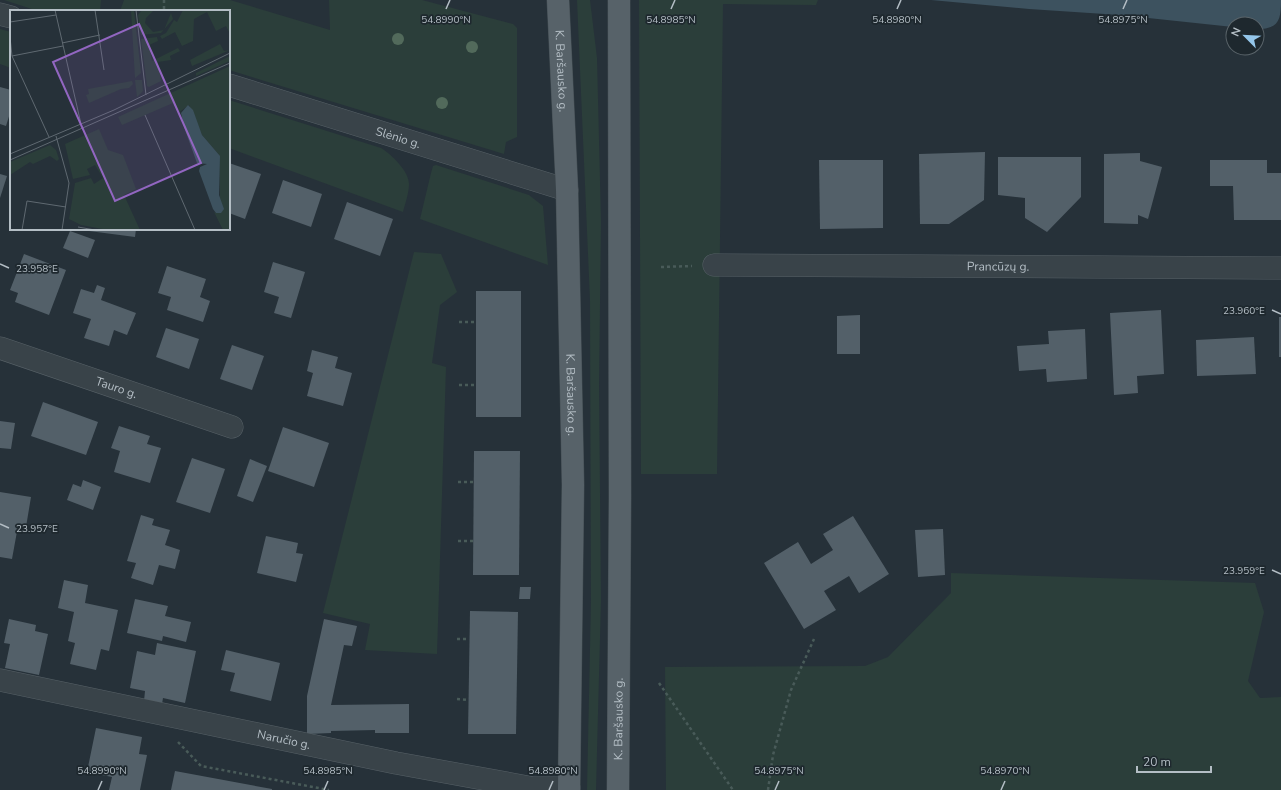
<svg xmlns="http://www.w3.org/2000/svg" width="1281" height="790" viewBox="0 0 1281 790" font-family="'Nunito Sans',sans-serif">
	<rect width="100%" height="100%" fill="#263139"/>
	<g fill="#2b3e3a">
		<polygon points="4,0 101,0 100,11 38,11"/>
		<polygon points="124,0 230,0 330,30 329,0 422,0 513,24 517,28 517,137 506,142 504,154 229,70 229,11 120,11"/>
		<polygon points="577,0 590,0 597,58 601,222 599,385 601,600 596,790 587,790 591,602 590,300"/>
		<polygon points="639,0 818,0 816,5 723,4 717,474 641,474"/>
		<polygon points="0,29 11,32 11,68 0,64"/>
		<path d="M 229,100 L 381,148 C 391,154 409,171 409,184 C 409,193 405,204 403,212 L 229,148 Z"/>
		<polygon points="436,165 529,195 543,206 548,265 420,219 431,173 433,166"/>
		<polygon points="414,252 441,254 457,292 440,305 432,363 446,367 437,654 365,650 370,624 323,613"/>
		<polygon points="951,573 1255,583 1264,612 1248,681 1260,698 1281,697 1281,790 666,790 665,667 865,666 888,657 951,593"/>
	</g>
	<path fill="#3d525f" d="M 931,0 L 1281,0 C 1281,20 1279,29 1257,29 L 1257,24 L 1233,24 L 1233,27 L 1120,15 L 1029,9 Z"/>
	<g fill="#536069">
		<polygon points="0,87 11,90 11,110 6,126 0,124"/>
		<polygon points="985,152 984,200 949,224 920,224 919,154"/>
		<polygon points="1140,153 1140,161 1162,167 1148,219 1138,215 1138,224 1104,223 1104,154"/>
		<polygon points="998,157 1081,157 1081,197 1047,232 1025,218 1025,198 998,195"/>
		<polygon points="819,160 883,160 883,228 820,229"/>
		<polygon points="1210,160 1267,160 1267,173 1281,173 1281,220 1234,220 1233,186 1210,186"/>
		<polygon points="229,163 261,174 245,219 229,213"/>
		<polygon points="0,174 7,176 0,198"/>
		<polygon points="283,180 322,194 311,227 272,213"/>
		<polygon points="347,202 393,219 380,256 334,239"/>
		<polygon points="90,229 136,229 135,237 89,231"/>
		<polygon points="70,231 95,240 88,258 63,248"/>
		<polygon points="24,254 66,270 49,315 15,302 18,293 10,290"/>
		<polygon points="273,262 305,272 291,318 274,313 279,297 264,292"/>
		<polygon points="167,266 206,279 200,297 210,301 203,322 167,310 171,297 158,293"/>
		<polygon points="97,285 105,288 101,300 136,313 127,335 114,330 109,346 84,338 91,319 73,313 81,289 94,293"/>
		<rect x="476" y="291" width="45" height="126"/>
		<polygon points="1161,310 1164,374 1137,376 1138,393 1114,395 1110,313"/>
		<polygon points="860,315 860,354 837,354 837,316"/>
		<rect x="1279" y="317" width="2" height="40"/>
		<polygon points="166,328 199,339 189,369 156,357"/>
		<polygon points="1085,329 1087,379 1047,382 1046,369 1019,371 1017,346 1049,344 1048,331"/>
		<polygon points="1254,337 1256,374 1197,376 1196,340"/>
		<polygon points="232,345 264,356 252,390 220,379"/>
		<polygon points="312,350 338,357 335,368 352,373 343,406 307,396 313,373 307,371"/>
		<polygon points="43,402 98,422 86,455 31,436"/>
		<polygon points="0,421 15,423 11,449 0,448"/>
		<polygon points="119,426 150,436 147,444 161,448 150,483 114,472 120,451 111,448"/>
		<polygon points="283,427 329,443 314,487 268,471"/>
		<polygon points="474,451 520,451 519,575 473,575"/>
		<polygon points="192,458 225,469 210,513 176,502"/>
		<polygon points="250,459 267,466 253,502 237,496"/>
		<polygon points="83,480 101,487 93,510 67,500 73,484 81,487"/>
		<polygon points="0,492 31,497 26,527 18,526 12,559 0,557"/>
		<polygon points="141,515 154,519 152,525 170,530 165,545 180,550 175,569 159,565 153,585 131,578 136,563 127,561"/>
		<polygon points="853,516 889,574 859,593 849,576 824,591 836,610 804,629 764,563 798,542 811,564 833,550 823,534"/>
		<polygon points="943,529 945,575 918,577 915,530"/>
		<polygon points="266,536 298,543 296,553 303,554 296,582 257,573"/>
		<polygon points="64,580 88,585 85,603 118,610 109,651 101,649 96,670 70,664 75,643 68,641 74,612 58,608"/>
		<polygon points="520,587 531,587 530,599 519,599"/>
		<polygon points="135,599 168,606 165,616 191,622 186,642 163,636 162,641 127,633"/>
		<polygon points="470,611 518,612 516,734 468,734"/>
		<polygon points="9,619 36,625 35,631 48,634 39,675 5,668 10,644 4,643"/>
		<polygon points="324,619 357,626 352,646 344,645 331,705 409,704 409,733 375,733 375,730 331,731 331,733 307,734 307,696"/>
		<polygon points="157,643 196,651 185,703 163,698 162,704 144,701 145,691 130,688 137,651 155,655"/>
		<polygon points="226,650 280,663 271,701 230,691 235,673 221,670"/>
		<polygon points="96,728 142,737 139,754 147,755 140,790 109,790 112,777 87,772"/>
		<polygon points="175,771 272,789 272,790 171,790"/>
	</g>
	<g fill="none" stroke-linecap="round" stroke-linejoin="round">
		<g stroke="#576167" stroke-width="23">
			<g id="minor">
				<polyline points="0,14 11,17"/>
				<path id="s1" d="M 229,85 L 567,190"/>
				<path id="s2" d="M 714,265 L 1281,268"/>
				<path id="s3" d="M 0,348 L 232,427"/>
				<path id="s4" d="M 0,680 L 396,763 L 533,788 L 569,788"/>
			</g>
		</g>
		<g stroke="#424c52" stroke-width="23">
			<g id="primary">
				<path id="s5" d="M 558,0 L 567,190 L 573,485 L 569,790"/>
				<path id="s6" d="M 618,790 L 620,497 L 619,0"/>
			</g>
		</g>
		<g stroke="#495b59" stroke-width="2.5" stroke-dasharray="3 3" stroke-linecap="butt">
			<polyline points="164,0 164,11"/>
			<polyline points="661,267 692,266"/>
			<polyline points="459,322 476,322"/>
			<polyline points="459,385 476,385"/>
			<polyline points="458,482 474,482"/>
			<polyline points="458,541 473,541"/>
			<polyline points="457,639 469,639"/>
			<polyline points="659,683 733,790"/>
			<polyline points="457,699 469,700"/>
			<polyline points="178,742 201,766 329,790"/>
			<polyline points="768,790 773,755 791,690 814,639"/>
		</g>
		<use href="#minor" stroke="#394349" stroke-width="22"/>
		<use href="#primary" stroke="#576269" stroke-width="22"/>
	</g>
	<g fill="#526a5b">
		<circle cx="398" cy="39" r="6"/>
		<circle cx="472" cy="47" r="6"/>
		<circle cx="442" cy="103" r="6"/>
	</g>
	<path fill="none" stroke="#b4bec5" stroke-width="1.5" d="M 446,9 L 450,0M 671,9 L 675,0M 897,9 L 901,0M 1123,9 L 1127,0M 0,264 L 9,268M 1272,310 L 1281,314M 0,524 L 9,528M 1272,570 L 1281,574M 98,790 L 102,781M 324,790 L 328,781M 549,790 L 553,781M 775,790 L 779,781M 1001,790 L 1005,781"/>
	<g text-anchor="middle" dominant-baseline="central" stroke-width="3.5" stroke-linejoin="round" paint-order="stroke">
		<g font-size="12" fill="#b4bec5" stroke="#1e282e">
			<text stroke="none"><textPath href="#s5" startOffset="71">K. Baršausko g.</textPath></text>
			<text stroke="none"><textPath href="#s1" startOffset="177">Slėnio g.</textPath></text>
			<text stroke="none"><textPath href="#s2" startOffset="284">Prancūzų g.</textPath></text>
			<text stroke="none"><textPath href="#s3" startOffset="123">Tauro g.</textPath></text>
			<text stroke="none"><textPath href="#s5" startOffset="395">K. Baršausko g.</textPath></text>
			<text stroke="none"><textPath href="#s6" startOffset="71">K. Baršausko g.</textPath></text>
			<text stroke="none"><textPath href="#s4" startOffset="290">Naručio g.</textPath></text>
		</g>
	</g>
	<g transform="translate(10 10)">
		<rect width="220" height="220" fill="#263139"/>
		<path d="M 121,0 L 124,0 L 131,63 L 125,68 ZM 132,0 L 144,0 L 136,8 L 135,13 L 143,22 L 154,20 L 161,3 L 163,9 L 151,23 L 131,25 L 128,5 ZM 173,0 L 220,0 L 220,24 L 216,16 L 206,21 L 197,2 L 184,9 L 183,31 L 172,36 L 165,22 L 152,29 L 150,26 L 156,23 L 164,10 L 167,12 ZM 147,27 L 148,31 L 139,35 L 142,51 L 168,38 L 170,41 L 160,46 L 161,50 L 148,52 L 151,71 L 139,77 L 137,76 L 131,29 ZM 210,34 L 214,41 L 220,40 L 182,56 L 180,50 ZM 220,46 L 220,51 L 186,66 L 186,63 ZM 220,56 L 220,220 L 213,220 L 204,202 L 206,203 L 210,188 L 209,145 L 192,125 L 179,95 L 168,103 L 163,93 L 112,115 L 108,107 ZM 125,70 L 132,70 L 133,81 L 127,87 ZM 122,71 L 123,74 L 119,78 L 111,79 L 79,93 L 76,85 L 79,84 L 78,79 ZM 89,119 L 98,140 L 113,145 L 126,179 L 114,185 L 130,220 L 98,220 L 71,215 L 59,209 L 65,173 L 81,168 L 84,174 L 93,168 L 85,155 L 77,159 L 80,165 L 63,169 L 55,134 ZM 40,135 L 46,140 L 49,149 L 47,151 L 40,146 L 23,154 L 20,152 L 0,165 L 0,152 Z" fill="#2b3e3a"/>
		<path d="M 178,95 L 183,100 L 192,125 L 210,146 L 209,185 L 214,199 L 211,203 L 206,203 L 203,199 L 189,161 L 190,157 L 197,154 L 187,153 L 174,117 L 171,103 Z" fill="#3d525f"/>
		<path fill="none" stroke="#5f6971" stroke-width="1" d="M 45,0 L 71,114M 85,0 L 94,60M 126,0 L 136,85M 0,12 L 46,5M 0,27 L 2,46 L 39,127M 52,33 L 90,25M 2,46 L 53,36M 135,105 L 185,220M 46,126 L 59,173 L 52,220M 0,144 L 104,100 L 220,43M 0,150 L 220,53M 68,217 L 85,220M 12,220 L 17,191 L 56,197"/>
		<path fill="#9266c1" fill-opacity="0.15" stroke="#9266c1" stroke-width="2" d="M 129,14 L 191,153 L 105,191 L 43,52 Z"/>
		<rect width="220" height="220" fill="none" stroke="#b4bec5" stroke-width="2"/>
	</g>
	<g font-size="10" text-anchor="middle" fill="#b4bec5" stroke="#1e282e" stroke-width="3.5" stroke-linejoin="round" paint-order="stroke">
		<text x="446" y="23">54.8990°N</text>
		<text x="671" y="23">54.8985°N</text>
		<text x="897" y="23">54.8980°N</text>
		<text x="1123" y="23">54.8975°N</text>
		<text x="37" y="272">23.958°E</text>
		<text x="1244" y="314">23.960°E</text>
		<text x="37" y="532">23.957°E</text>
		<text x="1244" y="574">23.959°E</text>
		<text x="102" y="774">54.8990°N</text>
		<text x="328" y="774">54.8985°N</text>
		<text x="553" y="774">54.8980°N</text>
		<text x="779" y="774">54.8975°N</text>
		<text x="1005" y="774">54.8970°N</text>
	</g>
	<g transform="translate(1245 36) rotate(294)"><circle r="19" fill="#1e282e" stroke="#5a646a"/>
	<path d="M0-3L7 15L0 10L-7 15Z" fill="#94c6ea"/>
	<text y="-6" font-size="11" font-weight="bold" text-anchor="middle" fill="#b4bec5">N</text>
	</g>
	<path d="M1137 766v6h74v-6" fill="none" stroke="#b4bec5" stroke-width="2"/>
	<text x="1143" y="766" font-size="12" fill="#b4bec5" stroke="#1e282e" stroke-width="3" paint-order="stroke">20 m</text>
</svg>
